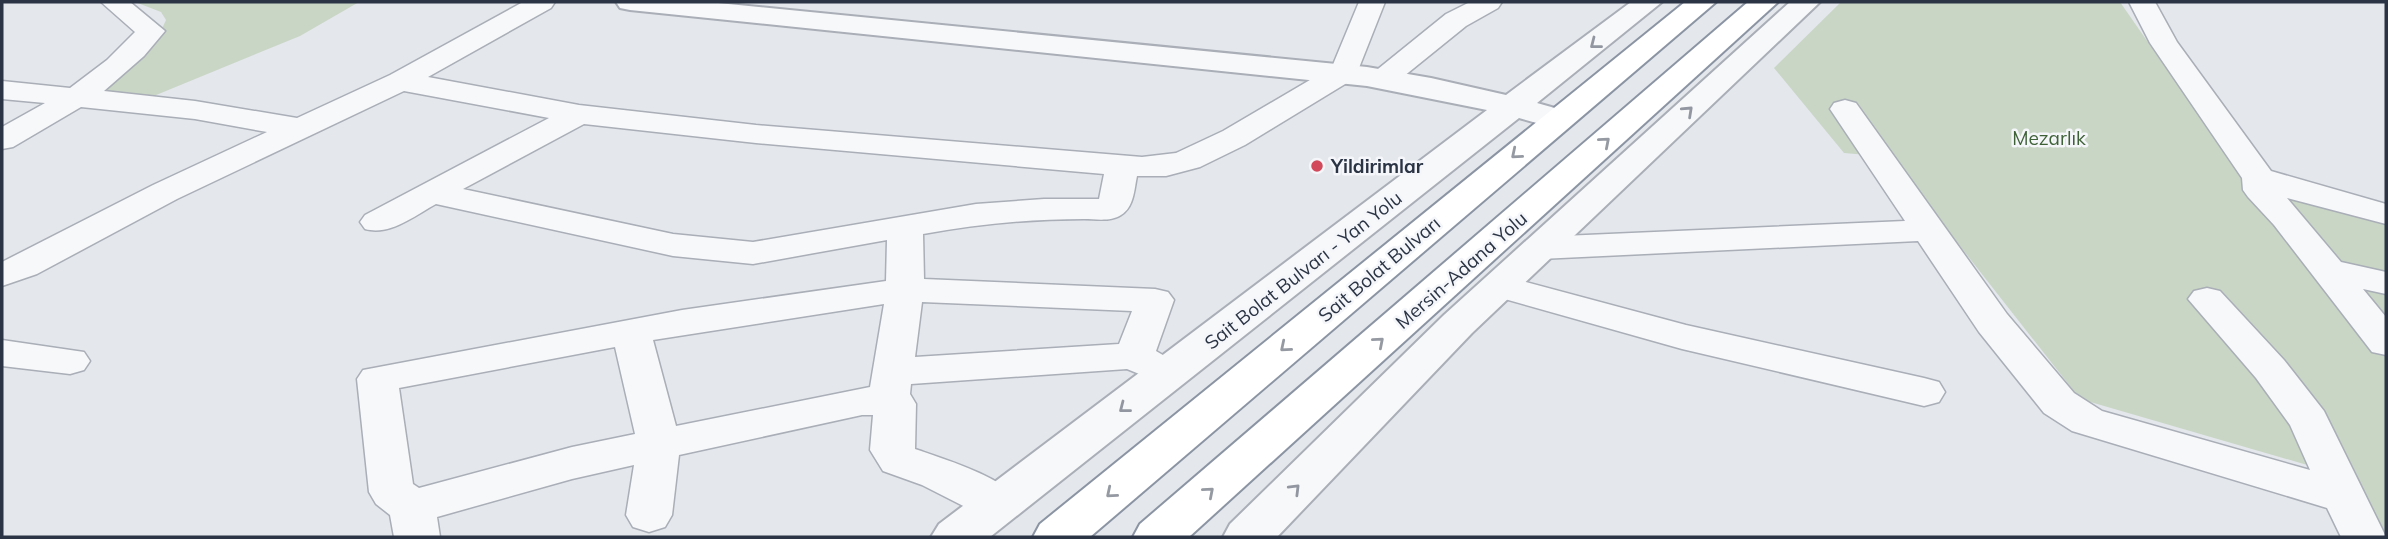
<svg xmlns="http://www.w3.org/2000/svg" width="2388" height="539" viewBox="0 0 2388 539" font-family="Mulish,sans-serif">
	<rect width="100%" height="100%" fill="#e4e7ec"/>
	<g fill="#c9d6c5">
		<polygon points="135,2 359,2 300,36 144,100 103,95 103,91 157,39 166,20 161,12"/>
		<polygon points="1841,2 2120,2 2250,189 2386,224 2386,537 2361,537 2314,467 2080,399 1890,157 1844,153 1774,68"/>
	</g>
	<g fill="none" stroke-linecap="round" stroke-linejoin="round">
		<g stroke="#a9aeb7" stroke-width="3">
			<g id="minor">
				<path d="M 101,2 L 130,2 L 165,31 L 144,56 L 104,91 L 195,101 L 297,118 L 390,75 L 523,2 L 555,2 L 551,8 L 428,77 L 579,105 L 756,125 L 1142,157 L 1176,153 L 1223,131 L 1332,67 L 1359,2 L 1385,2 L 1355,78 L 1245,145 L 1200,167 L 1166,176 L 1137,176 C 1134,190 1134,207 1121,215 C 1111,222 1095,219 1084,219 C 1029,219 977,224 923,234 L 924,279 L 1155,289 L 1168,292 L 1174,300 L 1156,351 L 1168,358 L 1174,367 L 1168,376 L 1154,380 L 1127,369 L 911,384 L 910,394 L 916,404 L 915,449 C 944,459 1007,478 1022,504 L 1015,516 L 999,521 L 983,516 L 922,485 L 883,471 L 870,450 L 873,415 L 862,415 L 679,455 L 672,515 L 665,527 L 649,532 L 633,527 L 626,515 L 634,465 L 572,479 L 437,517 L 440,537 L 394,537 L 390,515 L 376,504 L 369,492 L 357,379 L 363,370 L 682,310 L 886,281 L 887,240 L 753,264 L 673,256 L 436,204 C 414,216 390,236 365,229 L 360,222 L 365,215 L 549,118 L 404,91 L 177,199 L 37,274 L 2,286 L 2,262 L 153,185 L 267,132 L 195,119 L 81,107 L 13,147 L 2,149 L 2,127 L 45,103 L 2,99 L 2,81 L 70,88 L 107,60 L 135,32 ZM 584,124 L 756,143 L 1104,174 L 1099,199 L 1044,199 L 976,204 L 753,242 L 673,234 L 463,189 ZM 922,302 L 1132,311 L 1119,344 L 915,357 ZM 884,304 L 870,387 L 676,426 L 653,340 ZM 615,347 L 635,434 L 572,447 L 419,488 L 413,484 L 399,388 Z"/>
				<polygon points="1470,2 1502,2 1498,8 1466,26 1393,85 1383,88 1373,85 1368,79 1373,73 1446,14"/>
				<polygon points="2129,2 2155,2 2177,42 2271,171 2386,204 2386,224 2287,198 2341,262 2386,272 2386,294 2363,289 2386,317 2386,355 2372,352 2274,225 2248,197 2243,190 2242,178 2150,43"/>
				<polygon points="1845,100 1856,103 2007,314 2074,393 2102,411 2310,470 2290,425 2256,378 2188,299 2194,291 2207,288 2220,291 2284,360 2324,411 2386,537 2341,537 2327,508 2072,431 2044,413 1979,332 1918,241 1540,259 1527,256 1522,248 1527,240 1540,237 1905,221 1830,109 1834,103"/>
				<polygon points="1500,275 1686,325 1924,378 1939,382 1945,392 1939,402 1924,406 1682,349 1487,294 1481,286 1487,278"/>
				<polygon points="2,340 84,352 90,361 84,370 70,374 2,366"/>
			</g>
		</g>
		<g stroke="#a9aeb7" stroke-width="4">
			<g id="tertiary">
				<polygon points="616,2 708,2 1367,67 1431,78 1506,95 1631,2 1662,2 1537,103 1569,112 1574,119 1569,126 1558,129 1519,118 990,537 931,537 939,524 1487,110 1367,86 630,10 620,8"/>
				<polygon points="1790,2 1820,2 1472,333 1277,537 1223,537 1230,524 1444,315"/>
			</g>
		</g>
		<g stroke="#8b94a3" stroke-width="4">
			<g id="trunk">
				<polygon points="1685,2 1716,2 1090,537 1033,537 1040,524"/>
				<polygon points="1748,2 1778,2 1189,537 1133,537 1140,524"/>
			</g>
		</g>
		<use href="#minor" fill="#f7f8fa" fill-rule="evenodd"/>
		<use href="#tertiary" fill="#f7f8fa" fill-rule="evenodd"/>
		<use href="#trunk" fill="#fff" fill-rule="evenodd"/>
	</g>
	<defs><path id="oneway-chevron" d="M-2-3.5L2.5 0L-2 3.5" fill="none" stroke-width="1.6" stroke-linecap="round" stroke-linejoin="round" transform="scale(1.75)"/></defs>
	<g stroke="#9196a0">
		<use href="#oneway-chevron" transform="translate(1595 44) rotate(142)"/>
		<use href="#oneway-chevron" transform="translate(1688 111) rotate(-43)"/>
		<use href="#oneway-chevron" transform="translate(1124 408) rotate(142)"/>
		<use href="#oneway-chevron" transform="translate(1295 489) rotate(-45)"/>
	</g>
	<g stroke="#959aa2">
		<use href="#oneway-chevron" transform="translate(1605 142) rotate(-41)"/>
		<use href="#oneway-chevron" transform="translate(1516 154) rotate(140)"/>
		<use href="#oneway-chevron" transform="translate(1379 342) rotate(-41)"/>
		<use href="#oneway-chevron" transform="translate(1285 347) rotate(140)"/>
		<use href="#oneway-chevron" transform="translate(1209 492) rotate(-41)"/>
		<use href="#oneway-chevron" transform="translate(1111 493) rotate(140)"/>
	</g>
	<circle fill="#d1495b" stroke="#f4f6f9" stroke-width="2.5" cx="1317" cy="166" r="7"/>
	<g text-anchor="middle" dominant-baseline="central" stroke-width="5" stroke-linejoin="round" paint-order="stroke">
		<g font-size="19" fill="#3f6138" stroke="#f4f6f9">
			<text x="2049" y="138">Mezarlık</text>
		</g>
		<g font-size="19" font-weight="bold" fill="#2b3445" stroke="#f4f6f9" text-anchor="start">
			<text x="1331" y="166">Yildirimlar</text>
		</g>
		<g font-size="19" fill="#2b3445" stroke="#f4f6f9">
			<text transform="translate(1379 269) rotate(-40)">Sait Bolat Bulvarı</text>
			<text transform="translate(1303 270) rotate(-38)">Sait Bolat Bulvarı - Yan Yolu</text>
			<text transform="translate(1461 270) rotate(-41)">Mersin-Adana Yolu</text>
		</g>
	</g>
	<rect width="2388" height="539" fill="none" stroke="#2b3445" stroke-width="7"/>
</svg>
